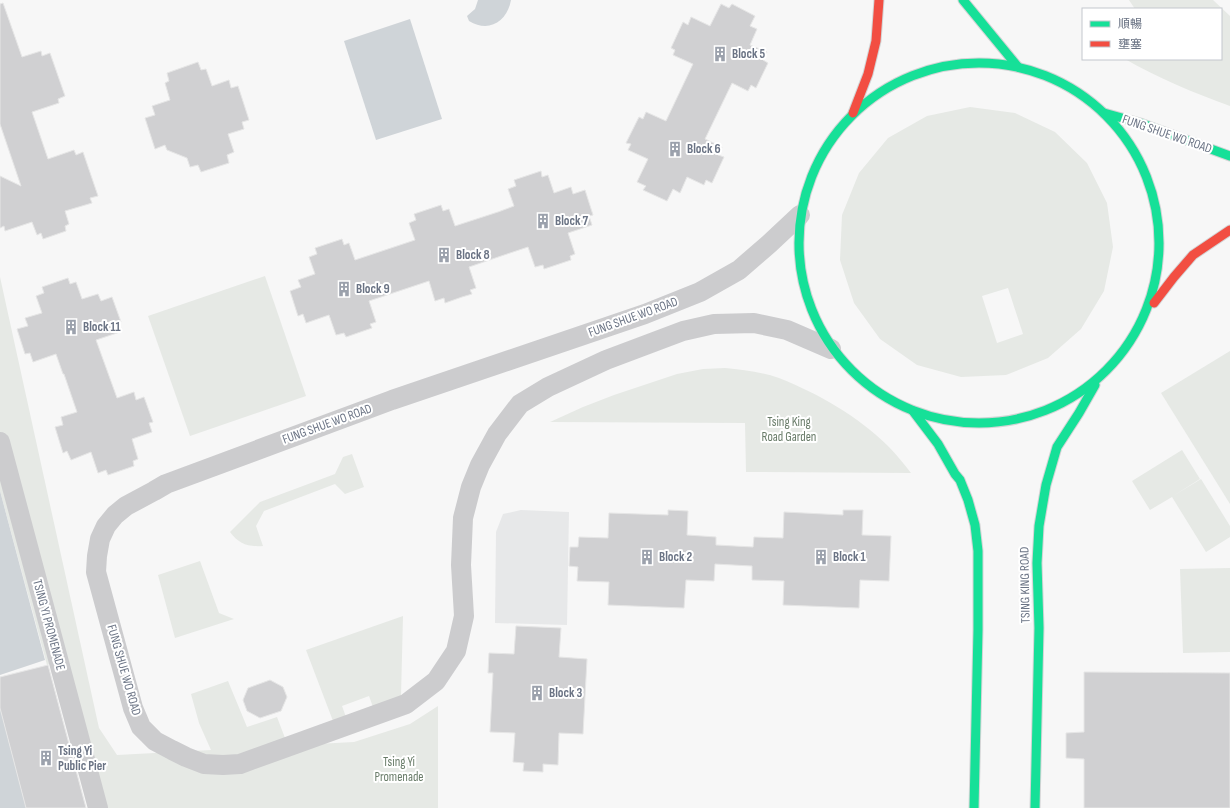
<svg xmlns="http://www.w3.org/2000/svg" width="1230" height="808" viewBox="0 0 1230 808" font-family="'Sofia Sans Condensed','Noto Sans TC',sans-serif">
	<rect width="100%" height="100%" fill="#f7f7f7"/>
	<polygon fill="#e7e8e9" points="521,510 569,512 567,625 495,623 496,532 503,514"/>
	<g fill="#e6e9e5" fill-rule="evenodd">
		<path d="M 1129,0 L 1213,0 L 1230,16 L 1230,106 C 1194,93 1158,78 1125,59 L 1221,59 L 1221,9 L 1135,9 Z"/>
		<path d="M 970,107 L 1015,113 L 1055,132 L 1087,163 L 1107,203 L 1113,247 L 1104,291 L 1081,329 L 1048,358 L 1006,375 L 961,377 L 917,365 L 880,339 L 854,303 L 840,260 L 842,215 L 859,173 L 888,138 L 927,116 ZM 1008,288 L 1023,334 L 997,343 L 982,296 Z"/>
		<polygon points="265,276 306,396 190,436 148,316"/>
		<polygon points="0,277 99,728 117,755 211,750 199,723 191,694 228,681 247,727 277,717 285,738 260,747 354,742 410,724 438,706 438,808 93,808 54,663 47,665 0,491"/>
		<polygon points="1230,351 1230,504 1161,393"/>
		<path d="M 725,368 C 743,370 762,372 779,378 C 819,394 858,416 889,447 C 897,455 904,464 911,473 L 746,472 L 745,423 L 550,422 L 583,407 L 614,395 L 677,374 L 703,369 Z"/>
		<polygon points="1182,450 1200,479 1173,496 1201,479 1230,526 1230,537 1206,552 1172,497 1150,510 1132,481"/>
		<path d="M 352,454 L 364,487 L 345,494 L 335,484 L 264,511 L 256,526 L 263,546 C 248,547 239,544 230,532 L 260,502 L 335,474 L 343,457 Z"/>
		<polygon points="200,561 219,613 234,619 175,638 158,575"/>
		<polygon points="1230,568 1230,652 1183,653 1180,569"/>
		<polygon points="403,616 401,696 373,707 369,696 342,706 346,717 333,721 306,650"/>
	</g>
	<g fill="#cfd4d8">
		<path d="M 478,0 L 511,0 C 507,22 489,33 469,21 L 467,16 L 475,9 Z"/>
		<polygon points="410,19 442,119 376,140 344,41"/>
		<polygon points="0,491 45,660 0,675"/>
		<polygon points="0,708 26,808 0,808"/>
	</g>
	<g fill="#d0d0d2" stroke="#e6e6e6">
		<polygon points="3,3 22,57 41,51 42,56 50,53 65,96 58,99 59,103 32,112 48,159 74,150 76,155 83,152 98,196 90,198 92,203 65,211 69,224 65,226 66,231 43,239 41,233 37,235 32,222 5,231 4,226 0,228 0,176 21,186 0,124 0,4"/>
		<polygon points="721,4 729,8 732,4 755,16 750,26 757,29 750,45 767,52 763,60 768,63 756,88 751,85 748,91 732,83 705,139 722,147 718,155 724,157 712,183 706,180 704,185 687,177 680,193 673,189 667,201 643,190 646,186 637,182 648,159 628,150 631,144 626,143 639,117 643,119 646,112 666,121 693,64 673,55 675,50 671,48 683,22 688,25 691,17 710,26"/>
		<polygon points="198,62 201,70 206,69 212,86 229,80 231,88 238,86 249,120 242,122 244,129 228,134 234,152 227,155 229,163 201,172 198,165 190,167 187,158 167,150 165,145 155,149 145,118 155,115 152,106 170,100 165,83 169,81 167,73"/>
		<polygon points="541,171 542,177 548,175 554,193 571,187 573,194 585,190 593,215 589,216 592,225 568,233 575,254 570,256 571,260 544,269 543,265 535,267 528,247 510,253 469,267 476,288 470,290 472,294 462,297 445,303 444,298 435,301 429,281 369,301 376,322 370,324 372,328 346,337 344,333 336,335 329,315 306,323 303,314 298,316 290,291 301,287 298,280 315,274 309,257 317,254 315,248 342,239 344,245 349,243 355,260 415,240 409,223 416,220 414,214 441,205 443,211 449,209 455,226 498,212 514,206 508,189 516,186 514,180"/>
		<polygon points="68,278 70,284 76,282 82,299 98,294 101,301 112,297 121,322 117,323 120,332 96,340 117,398 134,392 136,400 144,397 153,422 149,423 152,432 132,439 138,459 133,461 134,466 108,475 106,470 98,473 91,452 71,460 67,451 63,453 55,427 63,425 61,417 77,412 64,374 63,374 56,354 33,362 30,353 25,354 17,329 28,326 25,318 42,313 36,296 44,293 42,287"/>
		<polygon points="668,510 688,511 687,535 716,537 716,545 753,547 754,537 783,538 784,512 843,515 843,510 863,510 862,535 891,536 889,581 860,580 859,608 783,605 784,581 752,580 752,566 715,564 714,581 686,580 684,608 608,605 609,582 577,581 578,567 569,566 570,547 578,547 579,537 608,538 609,513 668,515"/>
		<polygon points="516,626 561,628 559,657 587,659 583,734 559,733 558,765 543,764 543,772 523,771 524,763 513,762 515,733 490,732 493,673 488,673 489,653 514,654"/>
		<polygon points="48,665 86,808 26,808 0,708 0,677"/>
		<polygon points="1084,672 1230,673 1230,808 1084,808 1084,759 1066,758 1066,733 1084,732"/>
		<polygon points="270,680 283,687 287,697 281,711 260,718 247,711 243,700 248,688"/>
	</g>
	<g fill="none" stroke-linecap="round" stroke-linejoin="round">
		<g stroke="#d3d4d5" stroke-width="11">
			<g id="fast">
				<polyline points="963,0 1018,67"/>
				<circle cx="979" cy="243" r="180"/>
				<polyline points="1104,113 1140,123 1230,156"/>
				<polyline points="913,411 938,444 955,474 960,480 968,500 975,525 978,551 978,630 974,808"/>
				<polyline points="1035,808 1039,628 1037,563 1039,526 1046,485 1057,447 1079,413 1095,385"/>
			</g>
		</g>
		<g stroke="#d3d4d5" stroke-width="11">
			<g id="jam">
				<polyline points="853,113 868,74 876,41 879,0"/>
				<polyline points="1154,303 1174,277 1193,255 1230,230"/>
			</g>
		</g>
		<g stroke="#ccccce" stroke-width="20">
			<polyline points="800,215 769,244 739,270 700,292 645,314 392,400 166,484 154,491 126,506 115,515 106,526 100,539 97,556 96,572 133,708 141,727 155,741 172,750 186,757 204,764 223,765 240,764 406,704 436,681 456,651 464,616 461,565 463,518 471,487 480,465 497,434 520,404 548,387 606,360 683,331 714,324 754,323 787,330 831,349"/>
			<polyline points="0,442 98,808"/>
		</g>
		<use href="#fast" stroke="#16e098" stroke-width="9"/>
		<use href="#jam" stroke="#f24e42" stroke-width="9"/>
	</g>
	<defs>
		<g id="building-bare" transform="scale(1.2)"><path d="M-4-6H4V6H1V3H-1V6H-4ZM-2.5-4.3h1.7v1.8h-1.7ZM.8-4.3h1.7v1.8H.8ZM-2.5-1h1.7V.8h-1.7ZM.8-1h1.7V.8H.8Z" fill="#9ba1ac" stroke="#fff" stroke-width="2.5" paint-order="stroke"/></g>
	</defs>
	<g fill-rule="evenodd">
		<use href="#building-bare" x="720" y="54"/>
		<use href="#building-bare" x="675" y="149"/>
		<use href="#building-bare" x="543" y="221"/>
		<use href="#building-bare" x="444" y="255"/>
		<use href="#building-bare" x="344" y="289"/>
		<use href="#building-bare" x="71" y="327"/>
		<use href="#building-bare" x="647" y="557"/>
		<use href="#building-bare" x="821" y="557"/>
		<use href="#building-bare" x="537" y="693"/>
		<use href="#building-bare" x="46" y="758"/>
	</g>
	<g text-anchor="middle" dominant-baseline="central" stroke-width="4" stroke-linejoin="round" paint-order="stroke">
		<g font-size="13" font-weight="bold" fill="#6a7384" stroke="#fff" text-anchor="start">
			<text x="732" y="54">Block 5</text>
			<text x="687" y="149">Block 6</text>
			<text x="555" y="221">Block 7</text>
			<text x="456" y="255">Block 8</text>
			<text x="356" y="289">Block 9</text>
			<text x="83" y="327">Block 11</text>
			<text x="659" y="557">Block 2</text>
			<text x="833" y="557">Block 1</text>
			<text x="549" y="693">Block 3</text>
			<text x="58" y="751">Tsing Yi<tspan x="58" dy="15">Public Pier</tspan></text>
		</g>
		<g font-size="13" fill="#6a7384" stroke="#fff">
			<text transform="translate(1167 134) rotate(19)">FUNG SHUE WO ROAD</text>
			<text transform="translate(633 317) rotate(-20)">FUNG SHUE WO ROAD</text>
			<text transform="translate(327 424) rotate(-20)">FUNG SHUE WO ROAD</text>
			<text transform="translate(1025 585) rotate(-91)">TSING KING ROAD</text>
			<text transform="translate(49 625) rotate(75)">TSING YI PROMENADE</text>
			<text transform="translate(124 670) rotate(74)">FUNG SHUE WO ROAD</text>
		</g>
		<g font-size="13" fill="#687b68" stroke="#fff">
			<text x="789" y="422">Tsing King<tspan x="789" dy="15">Road Garden</tspan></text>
			<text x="399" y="762">Tsing Yi<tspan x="399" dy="15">Promenade</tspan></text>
		</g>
	</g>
	<rect x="1082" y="8" width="140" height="52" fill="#ffffff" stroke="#c3c7ce"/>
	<rect x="1090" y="21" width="20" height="6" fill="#16e098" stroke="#c3c7ce"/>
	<text x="1118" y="28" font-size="12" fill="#6a7384">順暢</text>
	<rect x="1090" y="41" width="20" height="6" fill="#f24e42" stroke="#c3c7ce"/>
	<text x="1118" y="48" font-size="12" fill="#6a7384">壅塞</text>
</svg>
